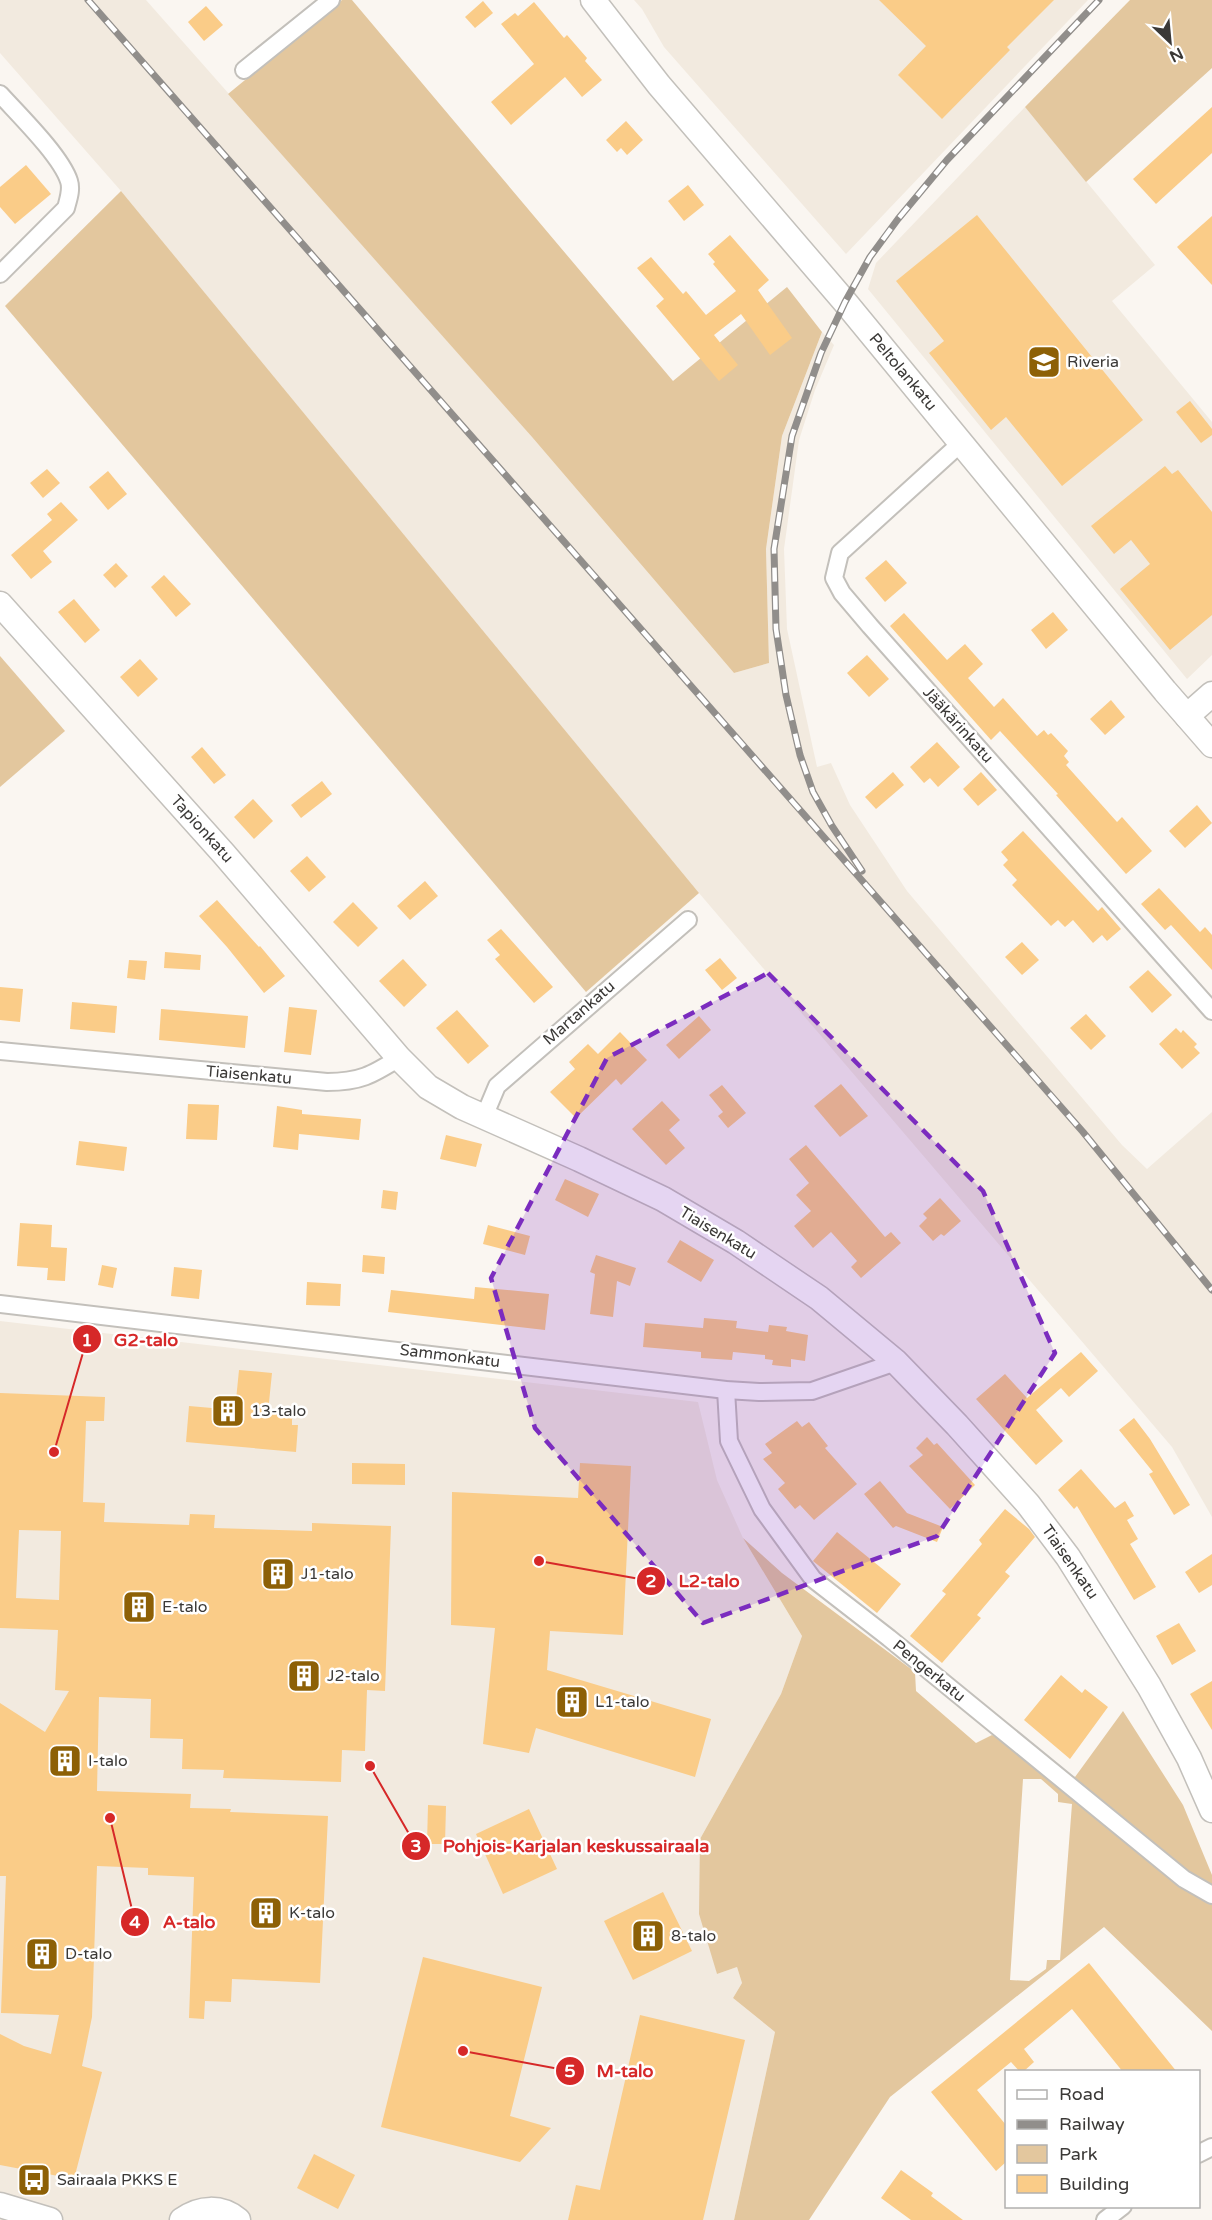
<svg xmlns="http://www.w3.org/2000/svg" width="1212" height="2220" viewBox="0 0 1212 2220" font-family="'Varela Round',sans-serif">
	<rect width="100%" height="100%" fill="#faf6f1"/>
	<g fill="#f2eadf">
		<polygon points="0,0 146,0 532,437 734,673 769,663 766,549 782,436 822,332 834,345 815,390 799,440 784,549 787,629 817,767 831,763 850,805 907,891 1122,1145 1147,1169 1212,1112 1212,1517 1172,1447 699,893 121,191 0,53"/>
		<polygon points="634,0 1088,0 846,254 664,47 642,9"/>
		<polygon points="1025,107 1155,265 1112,301 1212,422 1212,655 1187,679 868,289 876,263"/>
		<polygon points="0,1321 698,1402 717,1480 743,1538 802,1636 781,1694 700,1839 717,1974 737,1967 742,1983 733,1998 775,2032 734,2220 0,2220"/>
	</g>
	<g fill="#e3c79e" fill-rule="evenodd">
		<polygon points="342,0 352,0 673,381 787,287 822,332 782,436 766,549 769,663 734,673 532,437 228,94"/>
		<polygon points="1130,0 1212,0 1212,68 1086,182 1025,107"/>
		<polygon points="121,191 699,893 586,992 5,306"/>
		<polygon points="0,656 65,731 0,787"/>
		<path d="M 743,1538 L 782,1573 L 915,1672 L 916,1691 L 976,1743 L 992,1735 L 1075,1777 L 1123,1711 L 1183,1805 L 1212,1875 L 1212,2031 L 1104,1927 L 890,2097 L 809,2220 L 734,2220 L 775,2032 L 733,1998 L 742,1983 L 737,1967 L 717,1974 L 699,1914 L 700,1839 L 781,1694 L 802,1636 ZM 1023,1779 L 1041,1779 L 1058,1794 L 1058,1802 L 1072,1804 L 1060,1960 L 1047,1960 L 1046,1969 L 1029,1981 L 1010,1980 Z"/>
	</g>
	<g fill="#facc88" fill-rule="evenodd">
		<polygon points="879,0 1054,0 1007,47 1010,50 942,119 898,75 926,46"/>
		<polygon points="483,1 493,13 475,28 465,17"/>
		<polygon points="534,2 564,38 567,35 587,58 585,61 602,80 582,97 565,77 511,125 491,102 534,64 501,24 515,13 518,16"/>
		<polygon points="206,6 223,25 204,41 188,22"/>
		<polygon points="1212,107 1212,153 1156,204 1133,179"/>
		<polygon points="626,121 643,140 627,155 621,148 617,152 606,140"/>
		<polygon points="26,165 51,194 15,224 0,207 0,187"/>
		<polygon points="688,185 704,205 684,221 668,201"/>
		<polygon points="977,215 1143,420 1062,486 1006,417 991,430 929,353 944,341 896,281"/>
		<polygon points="1212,216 1212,285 1177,247"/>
		<polygon points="730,235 769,280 758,290 792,338 770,355 741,314 714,335 738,365 719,381 656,306 664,299 637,268 651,257 683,294 686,291 706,315 736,291 713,264 715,262 708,254"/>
		<polygon points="1190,401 1212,429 1212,435 1201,443 1176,412"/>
		<polygon points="1165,466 1172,474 1178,470 1212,512 1212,615 1170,650 1120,589 1150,564 1131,540 1114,554 1091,526"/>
		<polygon points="47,469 60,483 43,498 30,483"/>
		<polygon points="108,471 127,494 108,510 89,487"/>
		<polygon points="61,502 78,520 43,551 52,562 31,579 11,555 52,520 47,514"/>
		<polygon points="886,560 907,583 885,602 865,578"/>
		<polygon points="116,563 128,576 115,588 103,575"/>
		<polygon points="164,575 191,604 176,617 151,587"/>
		<polygon points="74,599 100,630 85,643 58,612"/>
		<polygon points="1053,612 1068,630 1046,649 1031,630"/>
		<polygon points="904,613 947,660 965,644 983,664 968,678 994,707 1003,698 1037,736 1044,730 1048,735 1051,733 1068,751 1064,756 1069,762 1066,765 1117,822 1122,817 1152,851 1126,874 1056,795 1058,794 1000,731 991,740 890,626"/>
		<polygon points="867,655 889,679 869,697 847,673"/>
		<polygon points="140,659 158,679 138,697 120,677"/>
		<polygon points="1111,700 1125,717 1105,735 1090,719"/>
		<polygon points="937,742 960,767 938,787 930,778 924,783 910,767"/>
		<polygon points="202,747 226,775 214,784 191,757"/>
		<polygon points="893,772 904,785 876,809 865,797"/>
		<polygon points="981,772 997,790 978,806 963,789"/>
		<polygon points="322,781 332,794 301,818 291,805"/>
		<polygon points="253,799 273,821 254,839 234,817"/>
		<polygon points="1197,805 1212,823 1185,848 1169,831"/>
		<polygon points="1023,831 1098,911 1102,907 1121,929 1107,941 1102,935 1093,943 1073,920 1065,927 1058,920 1051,926 1012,885 1017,880 1003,865 1008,860 1001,852"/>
		<polygon points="307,856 326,877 309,892 290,871"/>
		<polygon points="425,881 438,896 410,920 397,906"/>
		<polygon points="1159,888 1200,932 1205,927 1212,935 1212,970 1171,925 1165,930 1141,904"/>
		<polygon points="217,900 259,947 260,946 285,976 264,993 227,947 199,916"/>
		<polygon points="353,902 378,928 358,947 333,922"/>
		<polygon points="501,929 553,987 534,1003 495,959 500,955 487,940"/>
		<polygon points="1022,942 1039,960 1022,975 1005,957"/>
		<polygon points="165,952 201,955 200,970 164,968"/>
		<polygon points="720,958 737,978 722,990 705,970"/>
		<polygon points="403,959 427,985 404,1007 379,981"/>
		<polygon points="129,960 147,961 145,980 127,978"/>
		<polygon points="1148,970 1172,995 1152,1013 1129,987"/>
		<polygon points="0,987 23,989 20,1022 0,1020"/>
		<polygon points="72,1002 117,1006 115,1033 70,1029"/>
		<polygon points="289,1007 317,1010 311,1055 284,1052"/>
		<polygon points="161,1009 248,1016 245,1048 159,1040"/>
		<polygon points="457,1010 489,1046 468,1064 436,1028"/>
		<polygon points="1086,1014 1106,1036 1091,1050 1070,1028"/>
		<polygon points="699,1016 711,1030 679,1059 666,1045"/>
		<polygon points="1176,1028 1181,1033 1183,1030 1197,1044 1194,1047 1200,1053 1182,1069 1159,1044"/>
		<polygon points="620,1032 647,1060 621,1085 616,1079 576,1118 550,1092 575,1069 569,1062 588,1044 598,1054"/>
		<polygon points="841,1084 868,1116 840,1137 814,1106"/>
		<polygon points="722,1085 746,1113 728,1128 718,1116 723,1112 709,1095"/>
		<polygon points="662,1101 680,1120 669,1130 685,1148 666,1165 632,1129"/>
		<polygon points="188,1104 219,1105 217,1140 186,1139"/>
		<polygon points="277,1106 302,1110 302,1114 361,1119 359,1140 299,1134 298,1150 273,1147"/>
		<polygon points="446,1135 482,1144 476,1167 440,1159"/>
		<polygon points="79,1141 127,1147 124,1171 76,1165"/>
		<polygon points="806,1145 885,1237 891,1232 901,1243 861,1278 851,1267 857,1261 831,1232 813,1248 794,1226 811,1211 796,1195 809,1183 789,1159"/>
		<polygon points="565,1179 599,1194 588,1217 555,1200"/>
		<polygon points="383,1190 398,1192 396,1210 381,1208"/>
		<polygon points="940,1198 961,1221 944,1236 941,1234 933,1241 919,1226 927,1218 923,1214"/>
		<polygon points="20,1223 52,1225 51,1247 67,1248 65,1281 47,1280 48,1268 17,1266"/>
		<polygon points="488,1225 530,1236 525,1255 483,1244"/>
		<polygon points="680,1240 714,1260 701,1282 667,1262"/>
		<polygon points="363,1255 385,1257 384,1274 362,1272"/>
		<polygon points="596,1255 636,1268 630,1286 617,1281 613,1317 590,1314 595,1274 590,1272"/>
		<polygon points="102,1265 117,1268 113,1288 98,1285"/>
		<polygon points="174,1267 202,1270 199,1299 171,1296"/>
		<polygon points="307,1282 341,1284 340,1306 306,1305"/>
		<polygon points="475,1287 549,1294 545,1330 388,1312 391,1290 474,1299"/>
		<polygon points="704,1318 737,1321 736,1328 768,1332 769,1325 787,1327 786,1331 808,1335 805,1361 791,1359 791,1367 772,1365 773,1360 765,1359 765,1355 733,1352 732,1360 701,1358 701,1352 643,1347 645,1323 703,1328"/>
		<polygon points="1081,1352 1098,1371 1069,1397 1061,1388 1036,1410 1063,1441 1036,1465 976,1399 1005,1374 1027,1398"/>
		<polygon points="239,1370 272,1373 268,1412 292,1414 292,1425 298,1425 296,1452 186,1442 189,1406 235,1410"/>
		<path d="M 0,1393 L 105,1397 L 104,1421 L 86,1421 L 83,1502 L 105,1503 L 104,1522 L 189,1525 L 190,1514 L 215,1515 L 214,1528 L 312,1531 L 312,1523 L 391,1526 L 385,1691 L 367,1690 L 365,1751 L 342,1750 L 341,1782 L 223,1778 L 224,1770 L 182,1769 L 183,1739 L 150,1738 L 151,1699 L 99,1697 L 97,1791 L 191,1794 L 190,1808 L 231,1809 L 230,1812 L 328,1816 L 320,1983 L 232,1979 L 231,2002 L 205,2001 L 204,2019 L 189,2018 L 194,1877 L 148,1875 L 148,1868 L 97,1866 L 92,2017 L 82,2066 L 102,2072 L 74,2179 L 0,2165 L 0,2034 L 24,2046 L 51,2054 L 59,2015 L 1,2013 L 6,1876 L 0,1876 L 0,1703 L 45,1732 L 69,1691 L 55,1690 L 58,1630 L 0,1628 ZM 19,1530 L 61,1531 L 59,1600 L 16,1598 Z"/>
		<polygon points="1134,1418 1150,1439 1190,1505 1174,1515 1149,1474 1153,1472 1119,1430"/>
		<polygon points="797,1421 802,1427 809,1422 828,1446 825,1448 857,1484 814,1520 800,1505 795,1509 778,1489 785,1483 763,1459 772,1453 765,1444"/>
		<polygon points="927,1437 934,1445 937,1443 975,1485 950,1509 909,1466 923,1455 916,1448"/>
		<polygon points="352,1463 405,1464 405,1485 352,1484"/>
		<polygon points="580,1463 631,1466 623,1635 550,1631 547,1670 711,1719 695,1777 536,1728 529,1753 483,1744 495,1628 451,1625 452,1492 578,1498"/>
		<polygon points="1081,1469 1115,1508 1125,1501 1134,1516 1127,1520 1138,1539 1130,1544 1156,1587 1134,1600 1077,1506 1074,1509 1058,1490"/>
		<polygon points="880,1481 907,1513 943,1527 937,1542 896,1526 893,1528 864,1494"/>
		<polygon points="1005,1509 1029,1529 1035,1537 1005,1572 1010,1576 977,1615 981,1618 942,1663 910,1636 946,1594 942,1591 982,1544 979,1540"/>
		<polygon points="837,1532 901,1584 877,1613 813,1561"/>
		<polygon points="1212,1554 1212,1585 1199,1593 1185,1572"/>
		<polygon points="1179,1623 1196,1651 1172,1665 1156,1636"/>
		<polygon points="1061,1675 1082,1693 1085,1689 1108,1707 1070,1759 1024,1720"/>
		<polygon points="1212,1681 1212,1730 1190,1694"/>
		<polygon points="428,1805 446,1806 445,1844 427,1844"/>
		<polygon points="529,1809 557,1869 503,1894 476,1834"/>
		<polygon points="663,1892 692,1951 633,1980 604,1921"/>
		<polygon points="423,1957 542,1987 510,2116 551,2128 520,2162 381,2127"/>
		<polygon points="1089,1963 1177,2072 1123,2072 1072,2009 1024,2049 1034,2062 1023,2072 1020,2072 1011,2062 977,2090 1006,2125 1006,2162 996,2171 931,2092"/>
		<polygon points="640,2015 745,2040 703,2220 568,2220 576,2185 600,2190"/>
		<polygon points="314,2154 355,2175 338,2209 297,2188"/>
		<polygon points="901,2170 933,2193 931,2196 963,2220 911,2220 881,2198"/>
	</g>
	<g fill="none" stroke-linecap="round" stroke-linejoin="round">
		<g stroke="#c3c0bb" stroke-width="20">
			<g id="street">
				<polyline points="244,70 331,0"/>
				<path d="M 0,94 C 19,115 61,156 69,181 C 72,190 68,200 66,208 L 0,274"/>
				<polyline points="961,443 840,553 834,578 842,593 870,626 1212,1011"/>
				<path d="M 0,1051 L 327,1082 C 360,1082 372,1075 399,1058"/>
				<polyline points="484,1117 497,1086 688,920"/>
				<polyline points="0,1304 726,1390 759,1392 812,1391 896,1362"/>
				<polyline points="726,1390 729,1441 762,1509 813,1579 889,1638 1184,1879 1212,1895"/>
				<polyline points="1198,2154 1212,2147"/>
				<polyline points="1105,2220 1123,2206"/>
			</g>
		</g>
		<g stroke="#c3c0bb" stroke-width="27">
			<g id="secondary">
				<polyline points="593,0 659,85 845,302 1165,691 1212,745"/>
				<polyline points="0,604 224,854 399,1058 428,1087 462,1107 579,1159 663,1199 736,1242 819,1298 896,1362 957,1425 1028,1504 1068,1557 1149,1686 1189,1758 1212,1810"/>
				<polyline points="1187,716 1212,694"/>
				<polyline points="0,2205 50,2220"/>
				<path d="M 182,2220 C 200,2207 221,2206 238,2220"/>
			</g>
		</g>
		<use href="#street" stroke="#fff" stroke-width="16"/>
		<use href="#secondary" stroke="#fff" stroke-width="24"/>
		<g stroke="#918e8b" stroke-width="7">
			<g id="rail">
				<polyline points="88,0 1083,1132 1212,1290"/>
				<polyline points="862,871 832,826 813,792 800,755 786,695 776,629 774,549 792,436 821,353 845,302 870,257 898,219 947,160 1099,0"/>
			</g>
		</g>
		<use href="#rail" stroke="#fff" stroke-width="4.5" stroke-dasharray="14" stroke-linecap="butt"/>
	</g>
	<path fill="#7b2cbf" fill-opacity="0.2" stroke="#7b2cbf" stroke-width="4.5" stroke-dasharray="12 8" stroke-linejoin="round" d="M 768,973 L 983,1191 L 1055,1353 L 937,1536 L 703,1623 L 535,1428 L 491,1278 L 607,1058 Z"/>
	<defs>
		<g id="school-square" transform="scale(1.725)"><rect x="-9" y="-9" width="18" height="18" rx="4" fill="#8d6006" stroke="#fff"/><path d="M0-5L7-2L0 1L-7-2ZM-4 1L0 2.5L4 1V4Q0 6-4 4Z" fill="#fff"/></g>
		<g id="building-square" transform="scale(1.725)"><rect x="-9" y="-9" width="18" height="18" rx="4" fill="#8d6006" stroke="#fff"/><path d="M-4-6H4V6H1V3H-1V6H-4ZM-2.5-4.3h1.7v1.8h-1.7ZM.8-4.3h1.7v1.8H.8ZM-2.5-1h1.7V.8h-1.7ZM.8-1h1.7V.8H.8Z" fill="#fff"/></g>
		<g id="bus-square" transform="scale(1.725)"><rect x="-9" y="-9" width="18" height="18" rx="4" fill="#8d6006" stroke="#fff"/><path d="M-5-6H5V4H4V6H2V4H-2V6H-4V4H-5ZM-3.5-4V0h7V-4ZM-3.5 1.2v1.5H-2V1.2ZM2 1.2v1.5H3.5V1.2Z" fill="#fff"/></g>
	</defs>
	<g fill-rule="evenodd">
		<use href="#school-square" x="1044" y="362"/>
		<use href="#building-square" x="228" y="1411"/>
		<use href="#building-square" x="278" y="1574"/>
		<use href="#building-square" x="139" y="1607"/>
		<use href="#building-square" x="304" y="1676"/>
		<use href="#building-square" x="572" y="1702"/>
		<use href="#building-square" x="65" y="1761"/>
		<use href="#building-square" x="266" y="1913"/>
		<use href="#building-square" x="648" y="1936"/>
		<use href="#building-square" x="42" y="1954"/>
		<use href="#bus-square" x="34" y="2180"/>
	</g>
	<g text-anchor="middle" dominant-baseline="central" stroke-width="5" stroke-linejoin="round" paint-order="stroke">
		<g font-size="16" fill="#3b3937" stroke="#fff" text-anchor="start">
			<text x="1067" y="362">Riveria</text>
			<text x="251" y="1411">13-talo</text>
			<text x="301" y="1574">J1-talo</text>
			<text x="162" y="1607">E-talo</text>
			<text x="327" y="1676">J2-talo</text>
			<text x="595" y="1702">L1-talo</text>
			<text x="88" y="1761">I-talo</text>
			<text x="289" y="1913">K-talo</text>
			<text x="671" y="1936">8-talo</text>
			<text x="65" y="1954">D-talo</text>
			<text x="57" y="2180">Sairaala PKKS E</text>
		</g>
		<g font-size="16" fill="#3b3937" stroke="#fff">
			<text transform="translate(903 372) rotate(50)">Peltolankatu</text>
			<text transform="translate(958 725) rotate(48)">Jääkärinkatu</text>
			<text transform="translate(202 829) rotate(48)">Tapionkatu</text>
			<text transform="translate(579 1013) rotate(-41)">Martankatu</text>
			<text transform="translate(249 1075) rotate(5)">Tiaisenkatu</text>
			<text transform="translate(718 1233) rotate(31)">Tiaisenkatu</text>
			<text transform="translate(450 1356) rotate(7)">Sammonkatu</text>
			<text transform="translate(1070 1562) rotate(55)">Tiaisenkatu</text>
			<text transform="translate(929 1671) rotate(39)">Pengerkatu</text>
		</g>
	</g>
	<path fill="none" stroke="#d62828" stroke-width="2" d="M54 1452L87 1339M539 1561L651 1581M370 1766L416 1846M110 1818L135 1922M463 2051L570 2071"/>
	<g fill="#d62828" stroke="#fff" stroke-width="2">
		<circle cx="54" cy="1452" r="6"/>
		<circle cx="539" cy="1561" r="6"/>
		<circle cx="370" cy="1766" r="6"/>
		<circle cx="110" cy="1818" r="6"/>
		<circle cx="463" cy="2051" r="6"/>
		<circle cx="87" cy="1339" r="15"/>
		<circle cx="651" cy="1581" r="15"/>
		<circle cx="416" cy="1846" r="15"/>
		<circle cx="135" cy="1922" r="15"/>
		<circle cx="570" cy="2071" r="15"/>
	</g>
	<g font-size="18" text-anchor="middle" font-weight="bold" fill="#fff">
		<text x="87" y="1346">1</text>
		<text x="651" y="1587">2</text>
		<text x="416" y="1852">3</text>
		<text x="135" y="1928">4</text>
		<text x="570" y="2077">5</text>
	</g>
	<g font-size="18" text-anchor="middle" font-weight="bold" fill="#d62828" stroke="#fff" stroke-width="5" stroke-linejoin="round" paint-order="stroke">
		<text x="146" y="1346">G2-talo</text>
		<text x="709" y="1587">L2-talo</text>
		<text x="576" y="1852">Pohjois-Karjalan keskussairaala</text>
		<text x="189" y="1928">A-talo</text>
		<text x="625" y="2077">M-talo</text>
	</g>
	<rect x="1005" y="2070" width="195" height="138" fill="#ffffff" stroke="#b1b0af" stroke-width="1.5"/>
	<rect x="1017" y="2090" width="30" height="9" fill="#ffffff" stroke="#b1b0af" stroke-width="1.5"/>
	<text x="1059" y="2100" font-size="18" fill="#3b3937">Road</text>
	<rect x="1017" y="2120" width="30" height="9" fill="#918e8b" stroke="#b1b0af" stroke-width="1.5"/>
	<text x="1059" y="2130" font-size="18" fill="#3b3937">Railway</text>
	<rect x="1017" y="2145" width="30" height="18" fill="#e3c79e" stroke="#b1b0af" stroke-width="1.5"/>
	<text x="1059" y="2160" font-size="18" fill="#3b3937">Park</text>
	<rect x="1017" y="2175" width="30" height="18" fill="#facc88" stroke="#b1b0af" stroke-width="1.5"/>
	<text x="1059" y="2190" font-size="18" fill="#3b3937">Building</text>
	<g transform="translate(1170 42) rotate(154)" stroke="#ffffff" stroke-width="4.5" paint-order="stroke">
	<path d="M0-4.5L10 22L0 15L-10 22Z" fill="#3b3937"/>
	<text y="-9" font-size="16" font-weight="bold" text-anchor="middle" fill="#3b3937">N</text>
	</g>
</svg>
